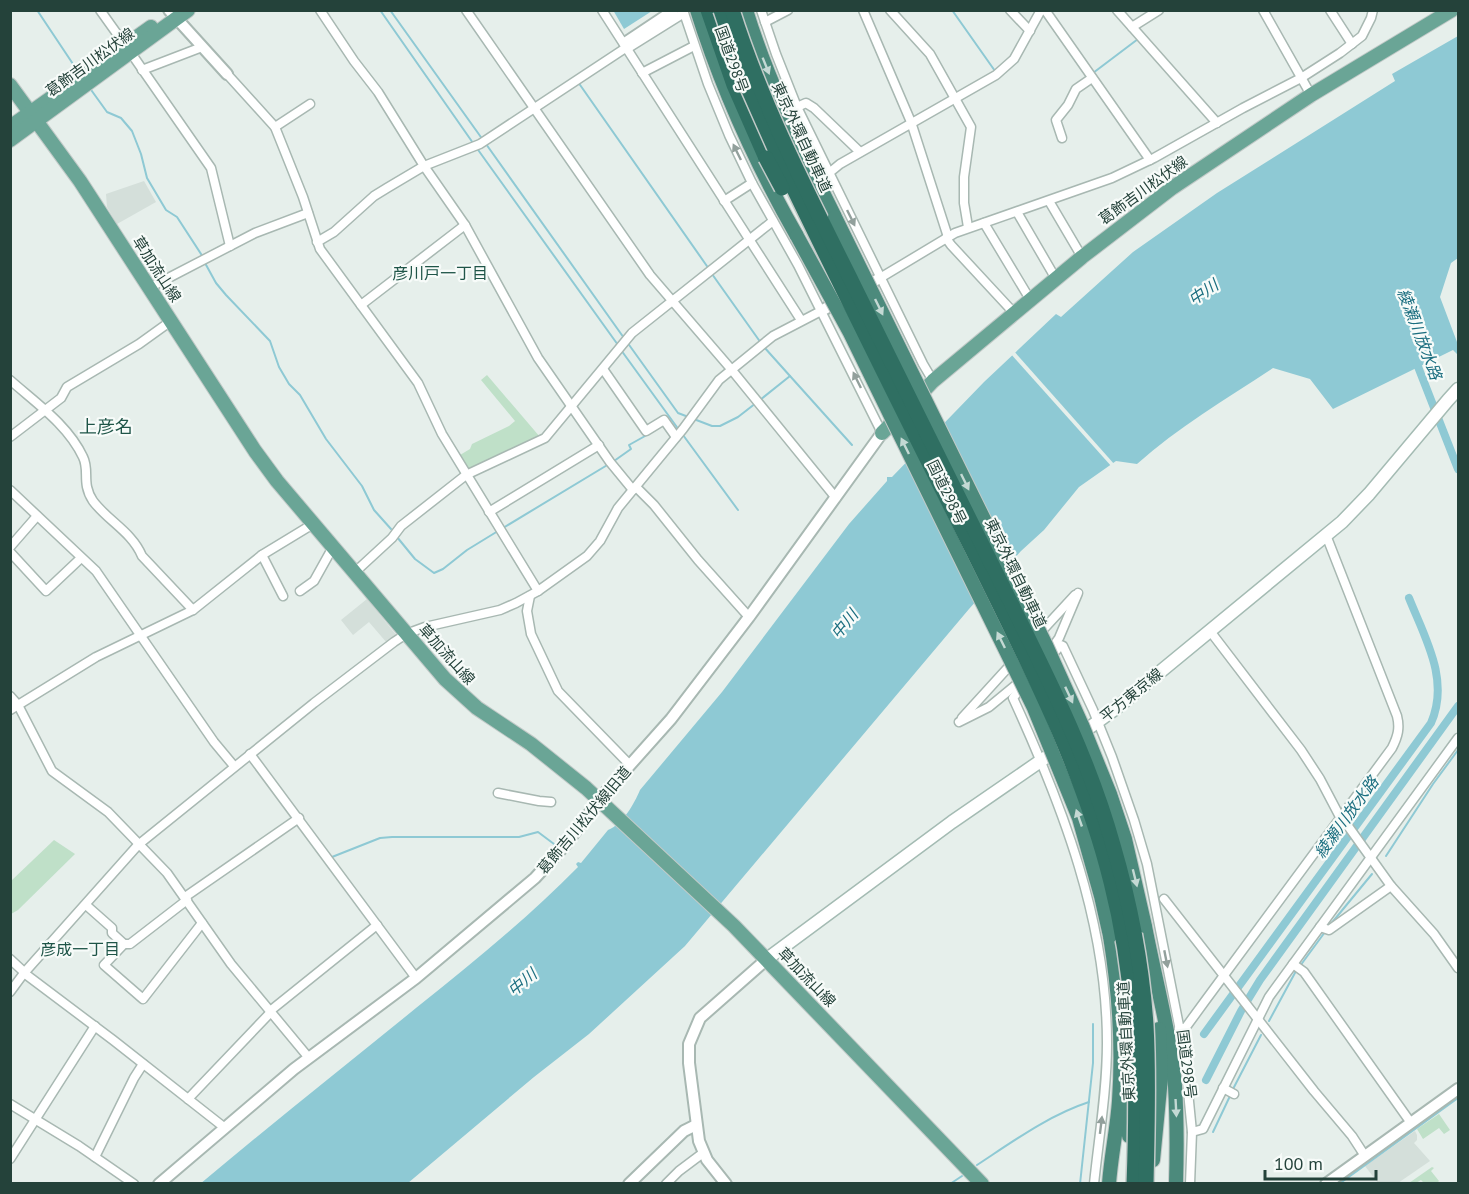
<svg xmlns="http://www.w3.org/2000/svg" width="1469" height="1194" viewBox="0 0 1469 1194" font-family="'PT Sans','Noto Sans JP',sans-serif">
	<rect width="100%" height="100%" fill="#e6efeb"/>
	<g fill="#d4dfda">
		<polygon points="144,181 156,202 117,224 107,207 106,194"/>
		<polygon points="367,599 397,636 387,643 369,622 353,635 341,620"/>
		<polygon points="1415,1131 1417,1135 1417,1140 1414,1143 1430,1161 1398,1183 1378,1183 1365,1166"/>
	</g>
	<g fill="#bfe0c8">
		<polygon points="487,375 540,437 472,470 468,469 460,455 470,449 472,444 509,426 515,421 481,380"/>
		<polygon points="54,840 75,854 18,910 11,914 11,881"/>
		<polygon points="1439,1114 1450,1130 1444,1134 1439,1128 1423,1139 1417,1129"/>
		<polygon points="1432,1167 1434,1168 1431,1171 1439,1181 1437,1183 1424,1183 1421,1180 1416,1183 1409,1183"/>
	</g>
	<g fill="#8ec9d4">
		<polygon points="613,10 652,10 652,11 624,29"/>
		<path d="M 1458,36 L 1458,258 L 1451,263 L 1440,297 L 1457,342 L 1458,355 L 1453,350 L 1333,409 L 1310,379 L 1273,368 C 1226,399 1178,427 1137,464 L 1116,461 L 1079,487 L 1044,530 L 1021,551 L 969,609 L 685,946 L 589,1034 L 534,1077 L 408,1183 L 200,1184 C 271,1124 344,1067 416,1008 C 472,963 528,918 578,867 L 576,864 L 578,862 L 581,863 L 608,830 C 623,824 634,804 640,790 L 722,692 L 849,524 L 887,481 L 887,477 L 892,477 L 984,382 L 1056,314 L 1061,317 L 1133,252 L 1217,193 L 1395,81 L 1392,74 Z"/>
	</g>
	<polygon fill="#e6efeb" points="1013,350 1115,465 1112,467 1010,353"/>
	<g fill="none" stroke-linecap="round" stroke-linejoin="round">
		<g stroke="#8ec9d4" stroke-width="2">
			<polyline points="37,10 79,73"/>
			<polyline points="380,10 473,143"/>
			<polyline points="390,10 483,140"/>
			<polyline points="952,10 995,71"/>
			<polyline points="1093,73 1138,39"/>
			<polyline points="578,82 709,269"/>
			<polyline points="89,87 107,112 121,118 132,131 141,154 147,178 166,210 177,217 203,257"/>
			<polyline points="486,144 624,338"/>
			<polyline points="476,147 618,345"/>
			<polyline points="205,263 216,283 226,295 270,341 279,367 289,384 300,395 326,439 362,486 374,510 391,529"/>
			<polyline points="712,274 761,343"/>
			<polyline points="627,342 678,413 712,426 720,426 738,417 756,403"/>
			<polyline points="764,347 790,376"/>
			<polyline points="621,350 679,430"/>
			<polyline points="760,400 790,376 852,445"/>
			<polyline points="683,435 738,510"/>
			<polyline points="614,461 631,449 629,445 654,431"/>
			<polyline points="503,528 609,464"/>
			<polyline points="397,537 415,559 434,573 443,569 467,550 498,531"/>
			<polyline points="1386,856 1433,784 1458,750"/>
			<polyline points="332,857 380,838 392,837 519,837 538,832 554,844"/>
			<polyline points="1330,925 1372,874"/>
			<polyline points="1300,966 1325,932"/>
			<polyline points="1269,1021 1296,971"/>
			<polyline points="1232,1091 1261,1035"/>
			<polyline points="1213,1132 1230,1096"/>
			<path d="M 977,1165 C 1012,1142 1049,1115 1089,1102"/>
			<polyline points="950,1184 962,1176"/>
			<polyline points="1080,1184 1093,1063 1093,1024"/>
			<polyline points="1339,1184 1458,1098"/>
		</g>
		<g stroke="#8ec9d4" stroke-width="8">
			<polyline points="1415,359 1458,469"/>
			<path d="M 1204,1034 L 1431,723 C 1450,680 1425,638 1409,598"/>
			<polyline points="1206,1080 1241,1011 1260,980 1458,706"/>
		</g>
		<g stroke="#a8b8b2" stroke-width="11">
			<g id="minor">
				<polyline points="100,10 125,45"/>
				<polyline points="320,10 354,61 378,92 424,166 465,225 538,358 610,462 633,490"/>
				<polyline points="466,10 650,275 731,369 836,498"/>
				<polyline points="602,10 801,320"/>
				<polyline points="683,10 708,84 729,135 752,183 798,265 882,433"/>
				<polyline points="761,10 776,54 797,107 923,364 933,381"/>
				<polyline points="863,10 911,122 948,237"/>
				<polyline points="890,10 930,54 971,127 964,177 964,203 968,227"/>
				<polyline points="1010,10 1030,31"/>
				<polyline points="1045,10 1150,160"/>
				<polyline points="1117,10 1217,123"/>
				<polyline points="1263,10 1311,95"/>
				<polyline points="1330,10 1352,44"/>
				<polyline points="765,22 788,10"/>
				<polyline points="1132,27 1159,10"/>
				<polyline points="628,48 684,13"/>
				<polyline points="131,53 211,168 230,246"/>
				<polyline points="142,70 202,47"/>
				<polyline points="642,73 694,46"/>
				<polyline points="227,74 275,127 303,197 320,249 418,383 442,434 538,591"/>
				<polyline points="797,107 806,103 814,108 860,152"/>
				<polyline points="275,127 310,104"/>
				<polyline points="1062,138 1056,120 1068,105 1076,89 1092,78"/>
				<polyline points="829,173 840,164 996,75 1014,59 1041,10"/>
				<polyline points="724,201 752,183"/>
				<polyline points="1049,201 1082,257"/>
				<polyline points="1017,212 1056,279"/>
				<polyline points="984,223 1031,301"/>
				<polyline points="946,238 951,245 1015,314"/>
				<polyline points="317,242 334,232 374,196 387,188 424,166 480,144 627,47"/>
				<polyline points="880,278 955,233 1112,178 1154,158 1243,108 1301,78 1340,53 1362,36 1371,18 1373,10"/>
				<polyline points="149,288 255,233 308,213"/>
				<polyline points="361,305 465,225"/>
				<polyline points="603,369 646,431 664,420 676,437"/>
				<path d="M 10,380 C 36,403 68,425 83,457 C 90,471 81,483 93,501 C 108,521 132,532 142,556 L 193,610"/>
				<polyline points="10,437 61,398 67,387 139,344 171,321"/>
				<polyline points="636,487 654,505 698,560 749,617"/>
				<polyline points="10,490 96,571 214,742 234,766"/>
				<polyline points="489,512 599,445"/>
				<polyline points="10,547 37,516"/>
				<polyline points="10,552 46,591 81,558"/>
				<polyline points="262,555 283,596"/>
				<polyline points="354,573 392,538 401,526 466,475 545,438 632,333 773,221"/>
				<polyline points="300,591 314,581 333,547"/>
				<polyline points="530,596 527,611 531,634 558,691 630,765"/>
				<polyline points="1210,631 1301,750 1320,779 1340,817 1348,826 1391,886 1434,934 1458,968"/>
				<polyline points="1039,634 1075,595"/>
				<polyline points="1051,649 1059,638 1078,593"/>
				<polyline points="1049,659 1061,645 1063,646 1093,710 1112,757 1134,820 1147,864 1184,1051 1192,1132 1190,1184"/>
				<path d="M 1025,683 L 1013,698 C 1063,807 1107,922 1107,1043 C 1107,1090 1099,1136 1094,1184"/>
				<polyline points="10,696 18,705 52,771 108,812 167,873 231,964 309,1058"/>
				<polyline points="10,710 96,657 193,610 262,555 313,524"/>
				<polyline points="962,718 1014,661"/>
				<polyline points="959,722 989,707 1023,679"/>
				<polyline points="250,754 416,978"/>
				<polyline points="498,793 539,801 551,802"/>
				<polyline points="185,897 299,818"/>
				<polyline points="1164,899 1314,1091 1352,1136 1365,1156"/>
				<polyline points="86,905 112,928 112,933 124,944 104,965 143,999 202,923"/>
				<polyline points="1320,927 1329,930 1391,886"/>
				<polyline points="124,944 130,944 187,900"/>
				<polyline points="10,959 24,972"/>
				<polyline points="1293,964 1304,972 1411,1123"/>
				<polyline points="24,973 113,1040 225,1128"/>
				<polyline points="10,992 24,973 138,845 314,703 394,642 406,634 425,627 500,610 516,603 538,591 587,556 600,541 618,508 683,429 719,380 773,336 821,311"/>
				<polyline points="270,1011 377,925"/>
				<path d="M 1179,1029 L 1186,1027 L 1205,1001 L 1392,748 C 1398,736 1400,728 1397,716 L 1326,535"/>
				<polyline points="1223,1088 1234,1094"/>
				<polyline points="188,1099 271,1012"/>
				<polyline points="10,1104 79,1146 134,1184"/>
				<polyline points="1192,1132 1203,1129 1269,997 1458,738"/>
				<polyline points="95,1157 134,1078 143,1064"/>
				<polyline points="10,1159 95,1026"/>
				<polyline points="666,1184 679,1171 703,1153"/>
			</g>
		</g>
		<g stroke="#a8b8b2" stroke-width="14">
			<g id="tertiary">
				<polyline points="169,10 227,74"/>
				<polyline points="625,43 673,11"/>
				<polyline points="862,288 880,278"/>
				<polyline points="821,311 841,300"/>
				<polyline points="159,1184 294,1069 416,978 535,878 565,845 605,793 671,719 749,617 882,433"/>
				<polyline points="629,1184 684,1131 696,1125"/>
				<polyline points="726,1184 707,1160 699,1141 689,1063 689,1044 700,1018 767,959"/>
				<polyline points="1326,1184 1458,1089"/>
			</g>
		</g>
		<g stroke="#a4bbb3" stroke-width="15">
			<g id="secondary">
				<polyline points="1078,736 1115,709 1342,522 1369,494 1448,400 1458,389"/>
				<polyline points="767,959 952,822 1058,749"/>
			</g>
		</g>
		<g stroke="#c2cac8" stroke-width="16">
			<g id="primary">
				<polyline points="10,85 80,181 255,451 277,481 445,679 477,708 531,744 586,788 734,926 982,1184"/>
				<polyline points="10,127 151,27"/>
				<polyline points="10,140 188,10"/>
				<polyline points="916,399 933,381 1082,257 1172,188 1311,95 1452,10"/>
				<polyline points="882,433 900,415"/>
			</g>
		</g>
		<g stroke="#c2cac8" stroke-width="16">
			<g id="trunk">
				<path d="M 697,10 C 722,90 756,164 797,236"/>
				<path d="M 746,10 C 768,82 802,150 835,217"/>
				<path d="M 1145,926 C 1155,979 1170,1032 1175,1086 C 1177,1119 1177,1151 1176,1184"/>
				<polyline points="1127,1093 1129,1136"/>
				<polyline points="1153,1160 1161,1078 1159,1029"/>
				<path d="M 1109,1184 C 1111,1156 1117,1129 1119,1101 C 1123,1045 1119,991 1110,936"/>
			</g>
		</g>
		<g stroke="#c2cac8" stroke-width="18">
			<polyline id="motorway" points="708,10 734,85 766,158"/>
		</g>
		<use href="#minor" stroke="#fff" stroke-width="8"/>
		<use href="#tertiary" stroke="#fff" stroke-width="10"/>
		<use href="#secondary" stroke="#fff" stroke-width="12"/>
		<use href="#primary" stroke="#6aa596" stroke-width="14"/>
		<use href="#trunk" stroke="#4c8a7c" stroke-width="14"/>
		<use href="#motorway" stroke="#2f6f62" stroke-width="15"/>
		<g stroke="#c2cac8" stroke-width="16" stroke-linecap="butt">
			<g id="trunk-bridge">
				<polyline points="835,217 1046,645 1082,725 1110,794 1125,839 1145,926"/>
				<polyline points="797,236 850,333 1034,708 1079,818 1101,896 1110,936"/>
			</g>
		</g>
		<g stroke="#c2cac8" stroke-width="18" stroke-linecap="butt">
			<g id="motorway-bridge">
				<path d="M 721,10 L 745,81 L 780,160 C 843,291 908,421 973,551 C 1026,659 1082,765 1111,882 C 1137,984 1138,1079 1134,1184"/>
				<path d="M 732,10 C 762,105 808,194 852,282 C 903,384 953,487 1004,589 C 1045,672 1088,755 1113,845 C 1130,903 1142,965 1146,1025 C 1149,1078 1147,1131 1146,1184"/>
				<polyline points="766,158 782,188"/>
			</g>
		</g>
		<use href="#trunk-bridge" stroke="#4c8a7c" stroke-width="14"/>
		<use href="#motorway-bridge" stroke="#2f6f62" stroke-width="15"/>
	</g>
	<defs><path id="oneway-solid" d="M-6-.8H1V-3.2L6.5 0L1 3.2V.8H-6Z" transform="scale(1.5)"/></defs>
	<g fill="#c4d9d4">
		<use href="#oneway-solid" transform="translate(766 66) rotate(68)"/>
		<use href="#oneway-solid" transform="translate(879 307) rotate(64)"/>
		<use href="#oneway-solid" transform="translate(905 446) rotate(-116)"/>
		<use href="#oneway-solid" transform="translate(965 482) rotate(64)"/>
		<use href="#oneway-solid" transform="translate(1001 640) rotate(-116)"/>
		<use href="#oneway-solid" transform="translate(1069 695) rotate(65)"/>
		<use href="#oneway-solid" transform="translate(1079 818) rotate(-109)"/>
		<use href="#oneway-solid" transform="translate(1135 878) rotate(76)"/>
		<use href="#oneway-solid" transform="translate(1176 1108) rotate(87)"/>
	</g>
	<g fill="#92a09c">
		<use href="#oneway-solid" transform="translate(737 152) rotate(-116)"/>
		<use href="#oneway-solid" transform="translate(851 218) rotate(64)"/>
		<use href="#oneway-solid" transform="translate(857 380) rotate(-116)"/>
		<use href="#oneway-solid" transform="translate(1166 959) rotate(79)"/>
		<use href="#oneway-solid" transform="translate(1101 1125) rotate(-83)"/>
	</g>
	<g text-anchor="middle" dominant-baseline="central" stroke-width="4.5" stroke-linejoin="round" paint-order="stroke">
		<g font-size="15" fill="#24423a" stroke="#f7fbf9">
			<text transform="translate(732 59) rotate(70)">国道298号</text>
			<text transform="translate(90 62) rotate(-36)">葛飾吉川松伏線</text>
			<text transform="translate(802 137) rotate(65)">東京外環自動車道</text>
			<text transform="translate(1143 190) rotate(-36)">葛飾吉川松伏線</text>
			<text transform="translate(157 269) rotate(57)">草加流山線</text>
			<text transform="translate(947 492) rotate(64)">国道298号</text>
			<text transform="translate(1016 573) rotate(64)">東京外環自動車道</text>
			<text transform="translate(447 654) rotate(48)">草加流山線</text>
			<text transform="translate(1131 695) rotate(-39)">平方東京線</text>
			<text transform="translate(584 820) rotate(-50)">葛飾吉川松伏線旧道</text>
			<text transform="translate(807 977) rotate(46)">草加流山線</text>
			<text transform="translate(1126 1041) rotate(-93)">東京外環自動車道</text>
			<text transform="translate(1187 1064) rotate(83)">国道298号</text>
		</g>
		<g font-size="16" fill="#1f5548" stroke="#f7fbf9">
			<text x="440" y="273">彦川戸一丁目</text>
			<text x="80" y="949">彦成一丁目</text>
		</g>
		<g font-size="16" font-style="italic" fill="#1c6f80" stroke="#f7fbf9">
			<text transform="translate(1203 292) rotate(-35)">中川</text>
			<text transform="translate(1420 334) rotate(69)">綾瀬川放水路</text>
			<text transform="translate(844 624) rotate(-51)">中川</text>
			<text transform="translate(1346 817) rotate(-54)">綾瀬川放水路</text>
			<text transform="translate(522 982) rotate(-40)">中川</text>
		</g>
		<g font-size="18" fill="#1f5548" stroke="#f7fbf9">
			<text x="106" y="426">上彦名</text>
		</g>
	</g>
	<rect width="1469" height="1194" fill="none" stroke="#24423a" stroke-width="24"/>
	<path d="M1265 1170v9h111v-9" fill="none" stroke="#24423a" stroke-width="3"/>
	<text x="1274" y="1170" font-size="18" fill="#24423a" stroke="#f7fbf9" stroke-width="4.5" paint-order="stroke">100 m</text>
</svg>
